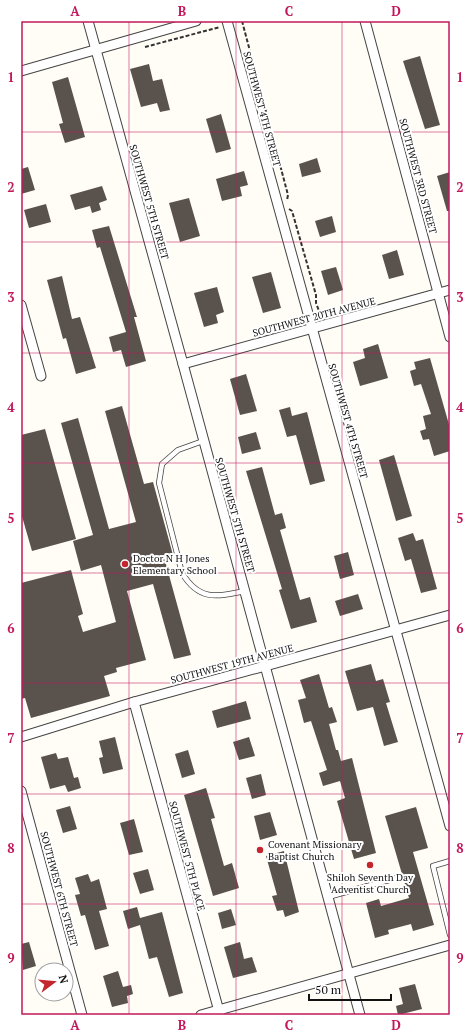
<svg xmlns="http://www.w3.org/2000/svg" width="471" height="1036" viewBox="0 0 471 1036" font-family="'PT Serif',serif">
	<rect width="100%" height="100%" fill="#fffdf5"/>
	<g fill="#5a524d">
		<polygon points="420,56 440,125 425,129 403,61"/>
		<polygon points="149,64 153,81 162,79 170,110 160,112 157,103 141,107 130,69"/>
		<polygon points="68,77 85,137 65,143 59,124 63,123 52,82"/>
		<polygon points="221,114 231,149 216,153 206,119"/>
		<polygon points="317,158 321,172 302,177 299,164"/>
		<polygon points="28,167 35,190 21,194 21,169"/>
		<polygon points="244,171 248,185 240,187 242,196 222,201 216,179"/>
		<polygon points="450,172 450,211 447,211 437,176"/>
		<polygon points="102,186 107,200 99,203 101,210 92,213 90,206 75,210 70,195"/>
		<polygon points="189,198 200,236 180,242 169,203"/>
		<polygon points="46,204 51,222 29,228 24,210"/>
		<polygon points="332,216 336,232 320,237 315,221"/>
		<polygon points="109,226 137,317 134,317 146,361 126,367 121,350 113,352 109,337 126,332 100,247 97,248 92,230"/>
		<polygon points="397,250 404,275 389,279 382,255"/>
		<polygon points="336,267 343,290 328,295 321,271"/>
		<polygon points="271,272 281,308 263,313 252,277"/>
		<polygon points="62,276 72,319 80,317 96,368 76,374 66,338 63,339 47,280"/>
		<polygon points="217,287 224,312 216,315 218,323 204,327 194,293"/>
		<polygon points="378,344 388,378 360,386 353,362 365,358 363,349"/>
		<polygon points="430,358 450,428 450,451 434,456 429,439 423,440 420,431 426,429 423,416 431,414 421,384 414,386 410,371 416,369 414,362"/>
		<polygon points="246,374 257,411 240,415 230,379"/>
		<polygon points="122,406 144,484 153,482 173,555 164,557 191,655 174,659 153,584 127,591 146,660 116,668 117,672 104,676 110,696 31,718 25,698 21,699 21,583 71,570 83,614 78,616 83,632 116,622 101,565 81,571 73,541 93,535 61,423 78,418 109,529 136,522 105,411"/>
		<polygon points="290,407 292,416 307,412 325,481 310,485 296,435 287,437 279,410"/>
		<polygon points="45,429 76,539 32,551 21,513 21,435"/>
		<polygon points="256,432 261,449 242,454 238,437"/>
		<polygon points="394,455 412,516 396,521 379,460"/>
		<polygon points="262,467 275,515 282,513 286,528 280,530 300,600 310,597 317,622 291,629 279,590 282,589 246,471"/>
		<polygon points="413,533 416,541 423,539 437,589 421,593 411,559 405,561 398,538"/>
		<polygon points="348,552 354,575 340,579 334,556"/>
		<polygon points="358,594 363,609 340,616 335,601"/>
		<polygon points="371,664 376,681 383,679 390,702 386,703 398,742 384,746 373,707 357,711 345,671"/>
		<polygon points="319,674 329,708 332,707 337,722 329,724 336,750 338,750 341,761 352,758 376,853 354,859 337,801 345,798 340,781 323,786 319,773 327,770 311,721 304,723 298,700 306,698 300,680"/>
		<polygon points="246,701 251,719 217,728 212,711"/>
		<polygon points="115,737 123,769 103,774 99,758 103,757 99,741"/>
		<polygon points="249,737 255,756 239,760 233,742"/>
		<polygon points="188,750 195,774 182,778 175,754"/>
		<polygon points="56,753 58,759 68,757 74,778 78,777 81,788 68,792 65,785 50,789 41,757"/>
		<polygon points="261,774 266,795 252,799 246,778"/>
		<polygon points="206,788 215,818 211,819 224,866 232,863 239,888 213,896 184,795"/>
		<polygon points="70,806 77,829 63,833 56,810"/>
		<polygon points="416,807 428,848 413,852 434,925 413,931 411,924 388,930 389,934 375,938 366,903 379,899 381,906 409,898 385,816"/>
		<polygon points="270,812 277,835 260,840 254,816"/>
		<polygon points="134,819 143,852 129,855 120,823"/>
		<polygon points="284,851 299,912 285,917 283,910 277,911 272,896 277,895 266,856"/>
		<polygon points="148,869 154,890 140,894 133,873"/>
		<polygon points="88,874 91,882 99,879 107,909 99,911 109,946 95,950 85,915 81,916 75,895 80,894 75,878"/>
		<polygon points="137,907 140,918 162,912 183,993 169,997 157,957 149,959 140,925 128,929 123,911"/>
		<polygon points="231,909 236,925 222,929 218,913"/>
		<polygon points="29,942 36,966 23,970 21,944"/>
		<polygon points="240,942 244,959 252,957 257,972 233,978 224,947"/>
		<polygon points="118,971 123,987 131,985 133,994 127,996 128,1003 112,1007 103,976"/>
		<polygon points="415,984 422,1009 398,1015 396,1006 403,1004 399,988"/>
	</g>
	<g fill="none" stroke-linecap="round" stroke-linejoin="round">
		<g stroke="#444" stroke-width="6">
			<g id="service">
				<path d="M 203,441 L 178,450 L 162,464 L 159,483 L 182,573 C 199,601 216,597 245,591"/>
				<polyline points="450,861 433,866 450,935"/>
				<polyline points="328,897 400,877"/>
			</g>
		</g>
		<g stroke="#444" stroke-width="11">
			<g id="minor">
				<polyline points="88,21 183,364 360,1015"/>
				<polyline points="227,21 450,826"/>
				<polyline points="365,21 450,337"/>
				<polyline points="21,71 196,21"/>
				<polyline points="21,305 41,376"/>
				<polyline points="183,364 450,290"/>
				<polyline points="134,702 220,1015"/>
				<polyline points="21,737 134,702 450,615"/>
				<polyline points="21,791 82,1015"/>
				<polyline points="201,1015 450,945"/>
			</g>
		</g>
		<g stroke="#333" stroke-width="2" stroke-dasharray="4 2" stroke-linecap="butt">
			<polyline points="242,21 288,195 287,200"/>
			<polyline points="145,47 220,27"/>
			<polyline points="289,209 292,211 316,295 316,303 321,316"/>
		</g>
		<use href="#service" stroke="#fff" stroke-width="4.5"/>
		<use href="#minor" stroke="#fff" stroke-width="9"/>
	</g>
	<path fill="none" stroke="#c2185b" stroke-width="1" stroke-opacity="0.55" d="M 129,21 L 129,1015M 236,21 L 236,1015M 342,21 L 342,1015M 21,132 L 450,132M 21,242 L 450,242M 21,353 L 450,353M 21,463 L 450,463M 21,573 L 450,573M 21,683 L 450,683M 21,794 L 450,794M 21,904 L 450,904"/>
	<g fill="#c4262e" stroke="#fff" stroke-width="1.5">
		<circle cx="125" cy="564" r="4"/>
		<circle cx="260" cy="850" r="4"/>
		<circle cx="370" cy="865" r="4"/>
	</g>
	<g text-anchor="middle" dominant-baseline="central" stroke-width="4" stroke-linejoin="round" paint-order="stroke">
		<g font-size="10" fill="#111" stroke="#fff">
			<text transform="translate(262 109) rotate(75)">SOUTHWEST 4TH STREET</text>
			<text transform="translate(418 176) rotate(75)">SOUTHWEST 3RD STREET</text>
			<text transform="translate(149 202) rotate(74)">SOUTHWEST 5TH STREET</text>
			<text transform="translate(314 317) rotate(-15)">SOUTHWEST 20TH AVENUE</text>
			<text transform="translate(348 421) rotate(74)">SOUTHWEST 4TH STREET</text>
			<text transform="translate(235 515) rotate(74)">SOUTHWEST 5TH STREET</text>
			<text transform="translate(232 664) rotate(-15)">SOUTHWEST 19TH AVENUE</text>
			<text transform="translate(187 856) rotate(75)">SOUTHWEST 5TH PLACE</text>
			<text transform="translate(59 889) rotate(75)">SOUTHWEST 6TH STREET</text>
		</g>
		<g font-size="10" fill="#111" stroke="#fff" text-anchor="start">
			<text x="133" y="558">Doctor N H Jones<tspan x="133" dy="12">Elementary School</tspan></text>
			<text x="268" y="844">Covenant Missionary<tspan x="268" dy="12">Baptist Church</tspan></text>
			<text x="370" y="877" text-anchor="middle">Shiloh Seventh Day<tspan x="370" dy="12">Adventist Church</tspan></text>
		</g>
	</g>
	<rect width="471" height="1036" fill="none" stroke="#ffffff" stroke-width="44"/>
	<g transform="translate(54 982) rotate(74)"><circle r="19" fill="#ffffff" stroke="#a0a0a0"/>
	<path d="M0-3L7 15L0 10L-7 15Z" fill="#c4262e"/>
	<text y="-6" font-size="11" font-weight="bold" text-anchor="middle" fill="#111111">N</text>
	</g>
	<path d="M309 994v6h82v-6" fill="none" stroke="#111111" stroke-width="2"/>
	<text x="315" y="994" font-size="12" fill="#111111" stroke="#ffffff" stroke-width="3" paint-order="stroke">50 m</text>
	<rect x="22" y="22" width="427" height="992" fill="none" stroke="#c2185b" stroke-width="1.5"/>
	<g font-size="13" text-anchor="middle" font-weight="bold" fill="#c2185b">
		<text x="75" y="16">A</text>
		<text x="182" y="16">B</text>
		<text x="289" y="16">C</text>
		<text x="396" y="16">D</text>
		<text x="11" y="82">1</text>
		<text x="460" y="82">1</text>
		<text x="11" y="192">2</text>
		<text x="460" y="192">2</text>
		<text x="11" y="302">3</text>
		<text x="460" y="302">3</text>
		<text x="11" y="412">4</text>
		<text x="460" y="412">4</text>
		<text x="11" y="523">5</text>
		<text x="460" y="523">5</text>
		<text x="11" y="633">6</text>
		<text x="460" y="633">6</text>
		<text x="11" y="743">7</text>
		<text x="460" y="743">7</text>
		<text x="11" y="853">8</text>
		<text x="460" y="853">8</text>
		<text x="11" y="963">9</text>
		<text x="460" y="963">9</text>
		<text x="75" y="1030">A</text>
		<text x="182" y="1030">B</text>
		<text x="289" y="1030">C</text>
		<text x="396" y="1030">D</text>
	</g>
</svg>
